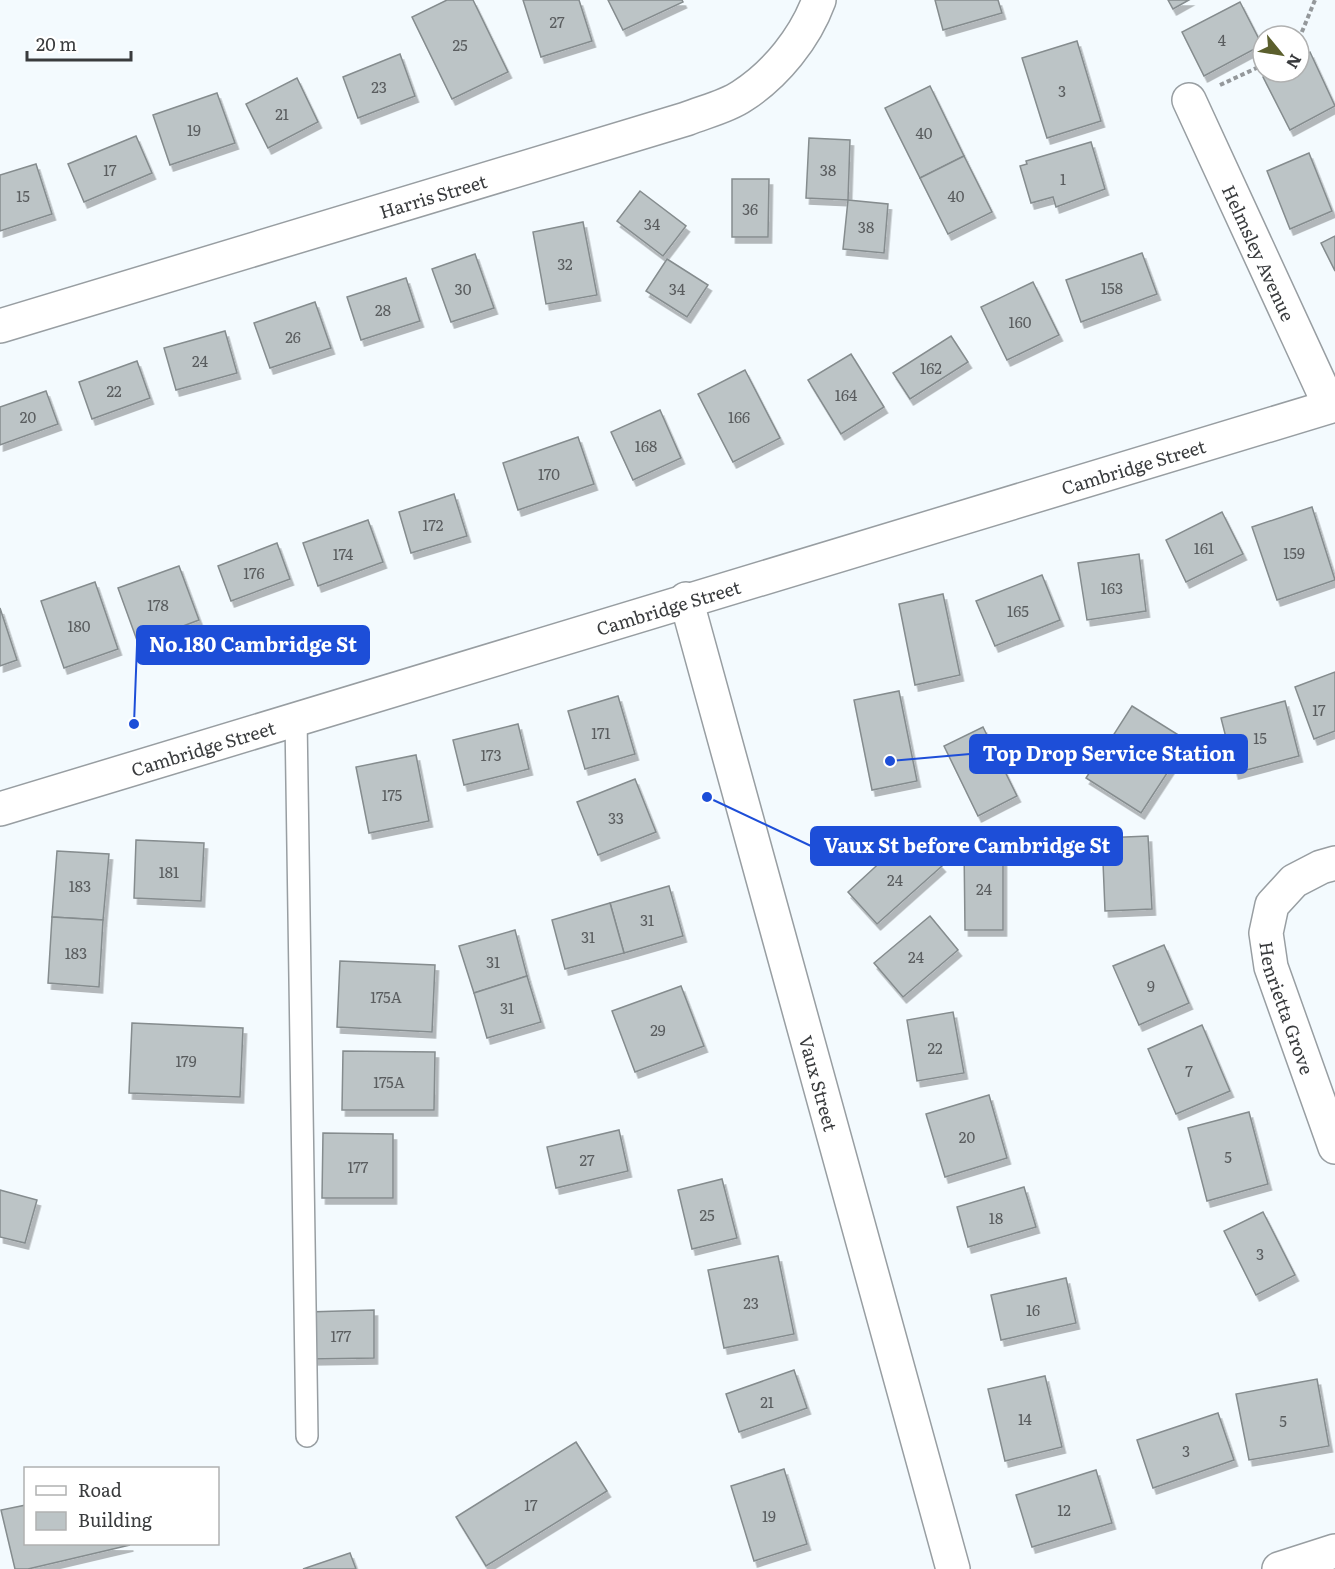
<svg xmlns="http://www.w3.org/2000/svg" width="1335" height="1569" viewBox="0 0 1335 1569" font-family="Literata,serif">
	<defs>
		<filter id="shadow"><feDropShadow dx="3.5" dy="6" stdDeviation="0" flood-color="#0004"/></filter>
	</defs>
	<rect width="100%" height="100%" fill="#f3fafe"/>
	<g fill="#bcc4c6" stroke="#858c8e" stroke-width="1.5" filter="url(#shadow)">
		<polygon points="447,0 473,0 508,72 452,99 412,17"/>
		<polygon points="523,0 579,0 592,41 541,57"/>
		<polygon points="608,0 682,0 683,2 623,30"/>
		<polygon points="935,0 998,0 1002,13 943,30"/>
		<polygon points="1168,0 1189,0 1173,9"/>
		<polygon points="1240,2 1262,45 1204,76 1182,32"/>
		<polygon points="1077,41 1101,121 1047,138 1022,58"/>
		<polygon points="1310,52 1335,106 1290,130 1263,77 1272,72 1299,72 1299,58"/>
		<polygon points="400,54 415,96 358,118 343,77"/>
		<polygon points="297,78 318,122 268,148 246,104"/>
		<polygon points="930,86 964,156 920,178 885,108"/>
		<polygon points="217,93 235,143 170,165 153,115"/>
		<polygon points="136,136 152,173 84,202 68,164"/>
		<polygon points="809,138 850,140 848,200 806,198"/>
		<polygon points="1091,142 1105,189 1056,207 1053,197 1031,203 1020,166 1027,164 1026,161"/>
		<polygon points="1309,153 1332,211 1290,229 1267,171"/>
		<polygon points="964,156 992,212 948,234 920,178"/>
		<polygon points="36,164 52,214 0,231 0,175"/>
		<polygon points="732,179 769,179 768,237 732,237"/>
		<polygon points="640,191 686,226 663,256 617,221"/>
		<polygon points="848,200 888,204 884,253 843,249"/>
		<polygon points="583,222 597,295 546,304 533,232"/>
		<polygon points="1335,236 1335,271 1321,243"/>
		<polygon points="1142,253 1157,294 1081,322 1066,280"/>
		<polygon points="475,254 494,308 451,322 432,269"/>
		<polygon points="667,259 708,285 687,317 646,291"/>
		<polygon points="406,278 420,321 361,340 347,297"/>
		<polygon points="1033,282 1059,335 1007,360 981,307"/>
		<polygon points="315,302 331,348 270,368 254,323"/>
		<polygon points="225,331 237,373 176,390 164,348"/>
		<polygon points="951,336 968,362 910,399 893,373"/>
		<polygon points="851,354 884,407 841,434 808,380"/>
		<polygon points="137,361 150,398 92,419 79,382"/>
		<polygon points="745,370 780,438 733,462 698,394"/>
		<polygon points="46,391 58,424 0,445 0,407"/>
		<polygon points="660,410 681,458 633,480 611,432"/>
		<polygon points="578,437 594,484 518,510 503,463"/>
		<polygon points="454,494 467,536 411,553 399,512"/>
		<polygon points="1312,507 1335,580 1277,600 1252,527"/>
		<polygon points="1222,512 1243,554 1186,582 1166,540"/>
		<polygon points="368,520 383,562 318,586 303,543"/>
		<polygon points="277,543 290,579 231,601 218,566"/>
		<polygon points="1139,554 1146,611 1087,620 1078,563"/>
		<polygon points="179,566 199,620 138,643 118,588"/>
		<polygon points="1042,575 1060,620 995,646 976,601"/>
		<polygon points="95,582 118,649 64,668 41,601"/>
		<polygon points="943,594 960,675 915,685 899,604"/>
		<polygon points="0,608 17,660 0,666"/>
		<polygon points="1335,672 1335,731 1314,739 1295,687"/>
		<polygon points="899,691 917,781 872,790 854,700"/>
		<polygon points="618,696 635,754 585,769 568,711"/>
		<polygon points="1285,701 1299,756 1235,773 1221,718"/>
		<polygon points="1132,706 1188,741 1141,813 1086,778"/>
		<polygon points="518,724 529,769 464,785 453,740"/>
		<polygon points="983,727 1017,796 978,816 944,746"/>
		<polygon points="416,755 429,821 369,833 356,767"/>
		<polygon points="635,779 656,832 598,855 577,802"/>
		<polygon points="912,833 942,866 877,924 848,892"/>
		<polygon points="1148,836 1152,909 1105,911 1102,838"/>
		<polygon points="136,840 204,843 201,901 134,898"/>
		<polygon points="964,845 1003,845 1003,930 965,930"/>
		<polygon points="57,851 109,854 103,920 52,917"/>
		<polygon points="669,886 683,936 624,953 610,903"/>
		<polygon points="610,903 624,953 565,969 552,920"/>
		<polygon points="930,916 958,950 903,997 874,963"/>
		<polygon points="52,917 103,920 99,987 48,983"/>
		<polygon points="515,930 527,976 474,993 459,946"/>
		<polygon points="1164,945 1189,1003 1139,1025 1113,966"/>
		<polygon points="340,961 435,965 432,1032 337,1027"/>
		<polygon points="527,976 541,1022 487,1038 474,993"/>
		<polygon points="681,986 704,1046 635,1072 612,1011"/>
		<polygon points="953,1012 964,1073 917,1081 907,1020"/>
		<polygon points="132,1023 243,1028 240,1097 129,1093"/>
		<polygon points="1202,1025 1230,1091 1176,1114 1148,1049"/>
		<polygon points="343,1051 435,1052 434,1110 342,1110"/>
		<polygon points="989,1095 1007,1158 945,1177 926,1114"/>
		<polygon points="1249,1112 1268,1184 1207,1201 1188,1128"/>
		<polygon points="619,1130 628,1171 556,1188 547,1147"/>
		<polygon points="323,1133 393,1134 393,1198 322,1198"/>
		<polygon points="722,1179 737,1238 692,1249 678,1190"/>
		<polygon points="1024,1187 1036,1227 968,1247 957,1207"/>
		<polygon points="0,1190 37,1200 25,1243 0,1237"/>
		<polygon points="1263,1212 1295,1275 1256,1295 1224,1231"/>
		<polygon points="778,1256 794,1334 724,1348 708,1270"/>
		<polygon points="1066,1278 1076,1323 1001,1340 991,1295"/>
		<polygon points="374,1310 374,1358 308,1359 307,1312"/>
		<polygon points="794,1370 807,1408 739,1432 726,1394"/>
		<polygon points="1045,1376 1062,1447 1005,1461 988,1389"/>
		<polygon points="1317,1379 1329,1446 1249,1460 1236,1394"/>
		<polygon points="1218,1413 1234,1460 1153,1488 1137,1440"/>
		<polygon points="576,1442 607,1491 486,1566 456,1517"/>
		<polygon points="784,1469 807,1544 754,1561 731,1486"/>
		<polygon points="1096,1470 1112,1523 1032,1547 1016,1495"/>
		<polygon points="26,1505 26,1544 130,1545 28,1569 15,1569 1,1510"/>
		<polygon points="350,1553 356,1569 303,1569"/>
	</g>
	<g fill="none" stroke-linecap="round" stroke-linejoin="round">
		<g stroke="#989ea2" stroke-width="24">
			<polyline id="service" points="296,718 307,1436"/>
		</g>
		<g stroke="#989ea2" stroke-width="36">
			<g id="minor">
				<path id="s1" d="M 1189,100 L 1330,406"/>
				<path id="s2" d="M 0,326 L 686,119 C 703,112 726,107 742,96 C 776,74 805,38 819,0"/>
				<path id="s3" d="M 686,599 L 953,1569"/>
				<path id="s4" d="M 0,809 L 1335,405"/>
				<path id="s5" d="M 1335,863 L 1321,867 L 1294,881 L 1272,905 L 1266,933 L 1271,967 L 1335,1147"/>
				<polyline points="1279,1569 1335,1551"/>
			</g>
		</g>
		<g stroke="#94989b" stroke-width="4" stroke-dasharray="4.5 3" stroke-linecap="butt">
			<polyline points="1299,39 1315,0"/>
			<polyline points="1220,85 1263,65"/>
		</g>
		<use href="#service" stroke="#fff" stroke-width="21"/>
		<use href="#minor" stroke="#fff" stroke-width="33"/>
	</g>
	<g text-anchor="middle" dominant-baseline="central" stroke-width="4.5" stroke-linejoin="round" paint-order="stroke">
		<g font-size="15" fill="#5a5d5f">
			<text x="557" y="21">27</text>
			<text x="1222" y="39">4</text>
			<text x="460" y="44">25</text>
			<text x="379" y="86">23</text>
			<text x="1062" y="90">3</text>
			<text x="282" y="113">21</text>
			<text x="194" y="129">19</text>
			<text x="924" y="132">40</text>
			<text x="110" y="169">17</text>
			<text x="828" y="169">38</text>
			<text x="1063" y="178">1</text>
			<text x="23" y="195">15</text>
			<text x="956" y="195">40</text>
			<text x="750" y="208">36</text>
			<text x="652" y="223">34</text>
			<text x="866" y="226">38</text>
			<text x="565" y="263">32</text>
			<text x="1112" y="287">158</text>
			<text x="463" y="288">30</text>
			<text x="677" y="288">34</text>
			<text x="383" y="309">28</text>
			<text x="1020" y="321">160</text>
			<text x="293" y="336">26</text>
			<text x="200" y="360">24</text>
			<text x="931" y="367">162</text>
			<text x="114" y="390">22</text>
			<text x="846" y="394">164</text>
			<text x="28" y="416">20</text>
			<text x="739" y="416">166</text>
			<text x="646" y="445">168</text>
			<text x="549" y="473">170</text>
			<text x="433" y="524">172</text>
			<text x="1204" y="547">161</text>
			<text x="1294" y="552">159</text>
			<text x="343" y="553">174</text>
			<text x="254" y="572">176</text>
			<text x="1112" y="587">163</text>
			<text x="158" y="604">178</text>
			<text x="1018" y="610">165</text>
			<text x="79" y="625">180</text>
			<text x="1319" y="709">17</text>
			<text x="601" y="732">171</text>
			<text x="1260" y="737">15</text>
			<text x="491" y="754">173</text>
			<text x="392" y="794">175</text>
			<text x="616" y="817">33</text>
			<text x="169" y="871">181</text>
			<text x="895" y="879">24</text>
			<text x="80" y="885">183</text>
			<text x="984" y="888">24</text>
			<text x="647" y="919">31</text>
			<text x="588" y="936">31</text>
			<text x="76" y="952">183</text>
			<text x="916" y="956">24</text>
			<text x="493" y="961">31</text>
			<text x="1151" y="985">9</text>
			<text x="386" y="996">175A</text>
			<text x="507" y="1007">31</text>
			<text x="658" y="1029">29</text>
			<text x="935" y="1047">22</text>
			<text x="186" y="1060">179</text>
			<text x="1189" y="1070">7</text>
			<text x="389" y="1081">175A</text>
			<text x="967" y="1136">20</text>
			<text x="1228" y="1156">5</text>
			<text x="587" y="1159">27</text>
			<text x="358" y="1166">177</text>
			<text x="707" y="1214">25</text>
			<text x="996" y="1217">18</text>
			<text x="1260" y="1253">3</text>
			<text x="751" y="1302">23</text>
			<text x="1033" y="1309">16</text>
			<text x="341" y="1335">177</text>
			<text x="767" y="1401">21</text>
			<text x="1025" y="1418">14</text>
			<text x="1283" y="1420">5</text>
			<text x="1186" y="1450">3</text>
			<text x="531" y="1504">17</text>
			<text x="1064" y="1509">12</text>
			<text x="769" y="1515">19</text>
		</g>
		<g font-size="18" fill="#393b3d" stroke="#fff">
			<text stroke="none"><textPath href="#s2" startOffset="452">Harris Street</textPath></text>
			<text stroke="none"><textPath href="#s1" startOffset="168">Helmsley Avenue</textPath></text>
			<text stroke="none"><textPath href="#s4" startOffset="1184">Cambridge Street</textPath></text>
			<text stroke="none"><textPath href="#s4" startOffset="698">Cambridge Street</textPath></text>
			<text stroke="none"><textPath href="#s4" startOffset="212">Cambridge Street</textPath></text>
			<text stroke="none"><textPath href="#s5" startOffset="184">Henrietta Grove</textPath></text>
			<text stroke="none"><textPath href="#s3" startOffset="502">Vaux Street</textPath></text>
		</g>
	</g>
	<path fill="none" stroke="#1d4ed8" stroke-width="2" d="M134 724L137 645M890 761L970 754M707 797L811 846"/>
	<g fill="#1d4ed8" stroke="#fff" stroke-width="2">
		<circle cx="134" cy="724" r="6"/>
		<circle cx="890" cy="761" r="6"/>
		<circle cx="707" cy="797" r="6"/>
	</g>
	<g fill="#1d4ed8" stroke="#1d4ed8" stroke-width="2">
		<rect x="137" y="626" width="232" height="38" rx="6"/>
		<rect x="970" y="735" width="277" height="38" rx="6"/>
		<rect x="811" y="827" width="311" height="38" rx="6"/>
	</g>
	<g font-size="20" text-anchor="middle" font-weight="bold" fill="#fff">
		<text x="253" y="652">No.180 Cambridge St</text>
		<text x="1109" y="761">Top Drop Service Station</text>
		<text x="967" y="853">Vaux St before Cambridge St</text>
	</g>
	<rect x="24" y="1467" width="195" height="78" fill="#ffffff" stroke="#b0b1b1" stroke-width="1.5"/>
	<rect x="36" y="1486" width="30" height="9" fill="#ffffff" stroke="#b0b1b1" stroke-width="1.5"/>
	<text x="78" y="1497" font-size="18" fill="#393b3d">Road</text>
	<rect x="36" y="1512" width="30" height="18" fill="#bcc4c6" stroke="#b0b1b1" stroke-width="1.5"/>
	<text x="78" y="1527" font-size="18" fill="#393b3d">Building</text>
	<g transform="translate(1281 54) rotate(120)"><circle r="28" fill="#ffffff" stroke="#b0b1b1" stroke-width="1.5"/>
	<path d="M0-4.5L10 22L0 15L-10 22Z" fill="#5b5f2d"/>
	<text y="-9" font-size="16" font-weight="bold" text-anchor="middle" fill="#393b3d">N</text>
	</g>
	<path d="M27 51v9h104v-9" fill="none" stroke="#393b3d" stroke-width="3"/>
	<text x="36" y="51" font-size="18" fill="#393b3d" stroke="#ffffff" stroke-width="4.5" paint-order="stroke">20 m</text>
</svg>
